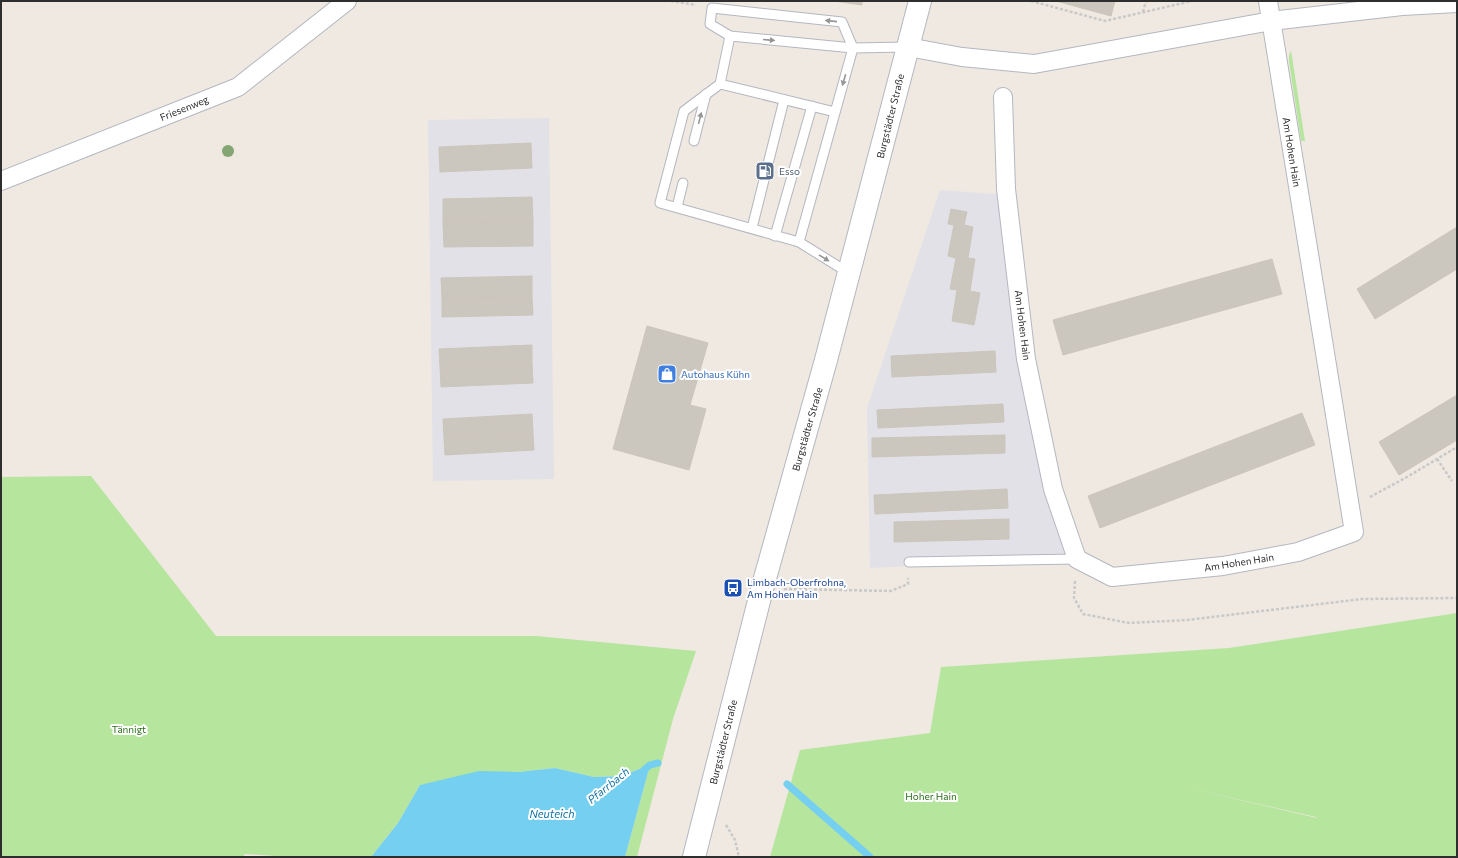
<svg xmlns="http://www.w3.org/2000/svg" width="1458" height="858" viewBox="0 0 1458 858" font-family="Commissioner,sans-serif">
	<rect width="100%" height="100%" fill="#efe9e1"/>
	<g fill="#e3e1e8">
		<polygon points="549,118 554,479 433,481 428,120"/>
		<polygon points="940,190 1007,195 1030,379 1077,559 870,568 867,408"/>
	</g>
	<g fill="#b6e59e" fill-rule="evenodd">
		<polygon points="1291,50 1305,141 1301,141 1289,61 1289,56"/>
		<polygon points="91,476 216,636 536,636 696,651 673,719 637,857 625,857 650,765 621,776 594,777 555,768 518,772 420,785 398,823 371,857 278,857 275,856 245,854 243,857 1,857 1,477"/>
		<path d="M 1457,613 L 1457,857 L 770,857 L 800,750 L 930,733 L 941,667 L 1229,648 ZM 1179,786 L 1316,817 L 1317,818 Z"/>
	</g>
	<polygon fill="#75cff0" points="650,765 625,857 371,857 398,823 420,785 479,771 518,772 555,768 594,777 621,776"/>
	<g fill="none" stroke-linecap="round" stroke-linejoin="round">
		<g stroke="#75cff0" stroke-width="7">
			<polyline points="644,770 650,765 658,763"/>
			<polyline points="787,784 870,857"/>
		</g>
	</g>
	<g fill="#cbc7bf" stroke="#cbc5ba">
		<polygon points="834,1 862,1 862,5"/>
		<polygon points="1056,1 1115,1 1111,16"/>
		<polygon points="531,143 532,168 440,172 439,147"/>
		<polygon points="532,197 533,222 443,224 443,199"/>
		<polygon points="951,209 967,212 964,225 973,227 968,258 975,259 970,291 980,293 974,325 952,321 957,290 950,289 956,258 948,256 954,225 948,224"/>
		<polygon points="533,222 533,246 444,247 443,224"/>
		<polygon points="1457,227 1457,269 1375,319 1357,289"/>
		<polygon points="1272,259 1282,294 1063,355 1053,320"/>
		<polygon points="532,276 532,296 442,298 441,278"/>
		<polygon points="532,296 533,315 442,317 442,298"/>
		<polygon points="647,326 708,343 690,405 706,409 689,470 613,449"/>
		<polygon points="532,345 532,363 440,367 439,349"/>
		<polygon points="995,351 996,372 892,377 891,356"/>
		<polygon points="532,363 533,383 441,387 440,367"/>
		<polygon points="1457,395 1457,440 1399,475 1379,442"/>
		<polygon points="1003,404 1004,422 878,428 877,410"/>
		<polygon points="1302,413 1315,445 1100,528 1088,496"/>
		<polygon points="532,414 533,433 444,438 443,419"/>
		<polygon points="533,433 534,450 445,455 444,438"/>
		<polygon points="1005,435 1005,453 872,457 872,438"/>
		<polygon points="1007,489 1008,508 875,514 874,495"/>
		<polygon points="1009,519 1009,539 894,542 894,522"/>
	</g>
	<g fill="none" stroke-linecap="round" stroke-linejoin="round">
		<g stroke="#b4b7c1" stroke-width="11">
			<g id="lane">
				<polyline points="730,36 720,84 684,111 660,203 799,242 849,273"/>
				<polyline points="720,84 835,112"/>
				<polyline points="694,141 706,94"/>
				<polyline points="677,207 683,183"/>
				<polyline points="752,228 784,100"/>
				<polyline points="775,236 812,106"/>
				<polyline points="799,242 853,48 842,22 712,8 710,24 730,36 853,48 908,47"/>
				<polyline points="909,562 1077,559"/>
			</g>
		</g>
		<g stroke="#b4b7c1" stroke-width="20">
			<g id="street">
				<polyline points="908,47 962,57 1034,64 1271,21 1402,6 1457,3"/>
				<polyline points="1003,97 1006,189 1026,359 1053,489 1077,559 1112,577 1223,566 1298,552 1354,532 1268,1"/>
				<polyline points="1,181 238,87 347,1"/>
			</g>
		</g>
		<g stroke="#b4b7c1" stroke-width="24">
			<polyline id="secondary" points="694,857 762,589 826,360 920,1"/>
		</g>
		<g stroke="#c9c9c9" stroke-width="2.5" stroke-dasharray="3 2" stroke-linecap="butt">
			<polyline points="671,1 696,5"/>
			<polyline points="1031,1 1105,21 1192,1"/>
			<polyline points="1143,12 1146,1"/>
			<polyline points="1437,459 1452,481"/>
			<polyline points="1370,497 1407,477 1457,447"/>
			<polyline points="1075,581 1074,598 1083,614 1129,623 1187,620 1362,599 1457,598"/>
			<polyline points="784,589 891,591 908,584 908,578"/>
			<polyline points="726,825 735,840 739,857"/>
		</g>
		<use href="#lane" stroke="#fff" stroke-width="9"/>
		<use href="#street" stroke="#fff" stroke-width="18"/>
		<use href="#secondary" stroke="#fff" stroke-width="22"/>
	</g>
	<circle fill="#84a574" cx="228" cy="151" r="6"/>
	<defs><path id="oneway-solid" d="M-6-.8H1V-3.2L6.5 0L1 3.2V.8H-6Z"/></defs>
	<g fill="#969696">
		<use href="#oneway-solid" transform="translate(831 21) rotate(-174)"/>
		<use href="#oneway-solid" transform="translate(769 40) rotate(5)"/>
		<use href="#oneway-solid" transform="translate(844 80) rotate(106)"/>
		<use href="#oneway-solid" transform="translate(700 118) rotate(-76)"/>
		<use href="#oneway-solid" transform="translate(824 258) rotate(32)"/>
	</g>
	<defs>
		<g id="fuel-square" transform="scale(1)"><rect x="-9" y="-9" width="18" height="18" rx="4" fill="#5c6f8a" stroke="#fff"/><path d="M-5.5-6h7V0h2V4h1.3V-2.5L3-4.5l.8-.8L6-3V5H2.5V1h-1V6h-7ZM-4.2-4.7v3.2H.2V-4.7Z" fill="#fff"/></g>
		<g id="shop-square" transform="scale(1)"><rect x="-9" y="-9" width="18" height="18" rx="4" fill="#3f7fe0" stroke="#fff"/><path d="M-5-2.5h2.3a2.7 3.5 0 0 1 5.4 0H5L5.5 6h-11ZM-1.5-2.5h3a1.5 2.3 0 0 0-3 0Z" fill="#fff"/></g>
		<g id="bus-square" transform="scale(1)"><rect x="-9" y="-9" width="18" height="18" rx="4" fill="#1a4fb4" stroke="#fff"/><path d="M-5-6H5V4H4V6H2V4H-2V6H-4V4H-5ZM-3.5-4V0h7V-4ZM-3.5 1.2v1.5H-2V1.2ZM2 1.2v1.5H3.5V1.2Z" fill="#fff"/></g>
	</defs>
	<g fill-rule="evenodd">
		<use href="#fuel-square" x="765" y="171"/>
		<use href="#shop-square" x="667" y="374"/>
		<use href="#bus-square" x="733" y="588"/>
	</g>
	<g text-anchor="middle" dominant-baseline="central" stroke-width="4" stroke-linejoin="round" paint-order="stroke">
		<g font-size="10" fill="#2e2e2e" stroke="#fff">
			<text transform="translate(184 108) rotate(-22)">Friesenweg</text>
			<text transform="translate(890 116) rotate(-76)">Burgstädter Straße</text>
			<text transform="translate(1292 152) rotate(81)">Am Hohen Hain</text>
			<text transform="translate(1023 325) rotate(83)">Am Hohen Hain</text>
			<text transform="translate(807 429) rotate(-74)">Burgstädter Straße</text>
			<text transform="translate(1239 562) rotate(-9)">Am Hohen Hain</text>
			<text transform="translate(723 742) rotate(-76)">Burgstädter Straße</text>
		</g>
		<g font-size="10" fill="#4e5e75" stroke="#fff" text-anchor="start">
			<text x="779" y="171">Esso</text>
		</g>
		<g font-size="10" fill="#366cbe" stroke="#fff" text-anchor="start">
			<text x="681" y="374">Autohaus Kühn</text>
		</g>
		<g font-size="10" fill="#164399" stroke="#fff" text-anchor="start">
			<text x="747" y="582">Limbach-Oberfrohna,<tspan x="747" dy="12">Am Hohen Hain</tspan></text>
		</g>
		<g font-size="10" fill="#2c6e1b" stroke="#fff">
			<text x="129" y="729">Tännigt</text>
			<text x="931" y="796">Hoher Hain</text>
		</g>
		<g font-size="11" font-style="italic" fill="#0d6fa3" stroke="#fff">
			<text transform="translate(608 785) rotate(-39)">Pfarrbach</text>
			<text x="552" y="813">Neuteich</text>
		</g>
	</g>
	<rect width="1458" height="858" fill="none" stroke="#2e2e2e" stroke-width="4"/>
</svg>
